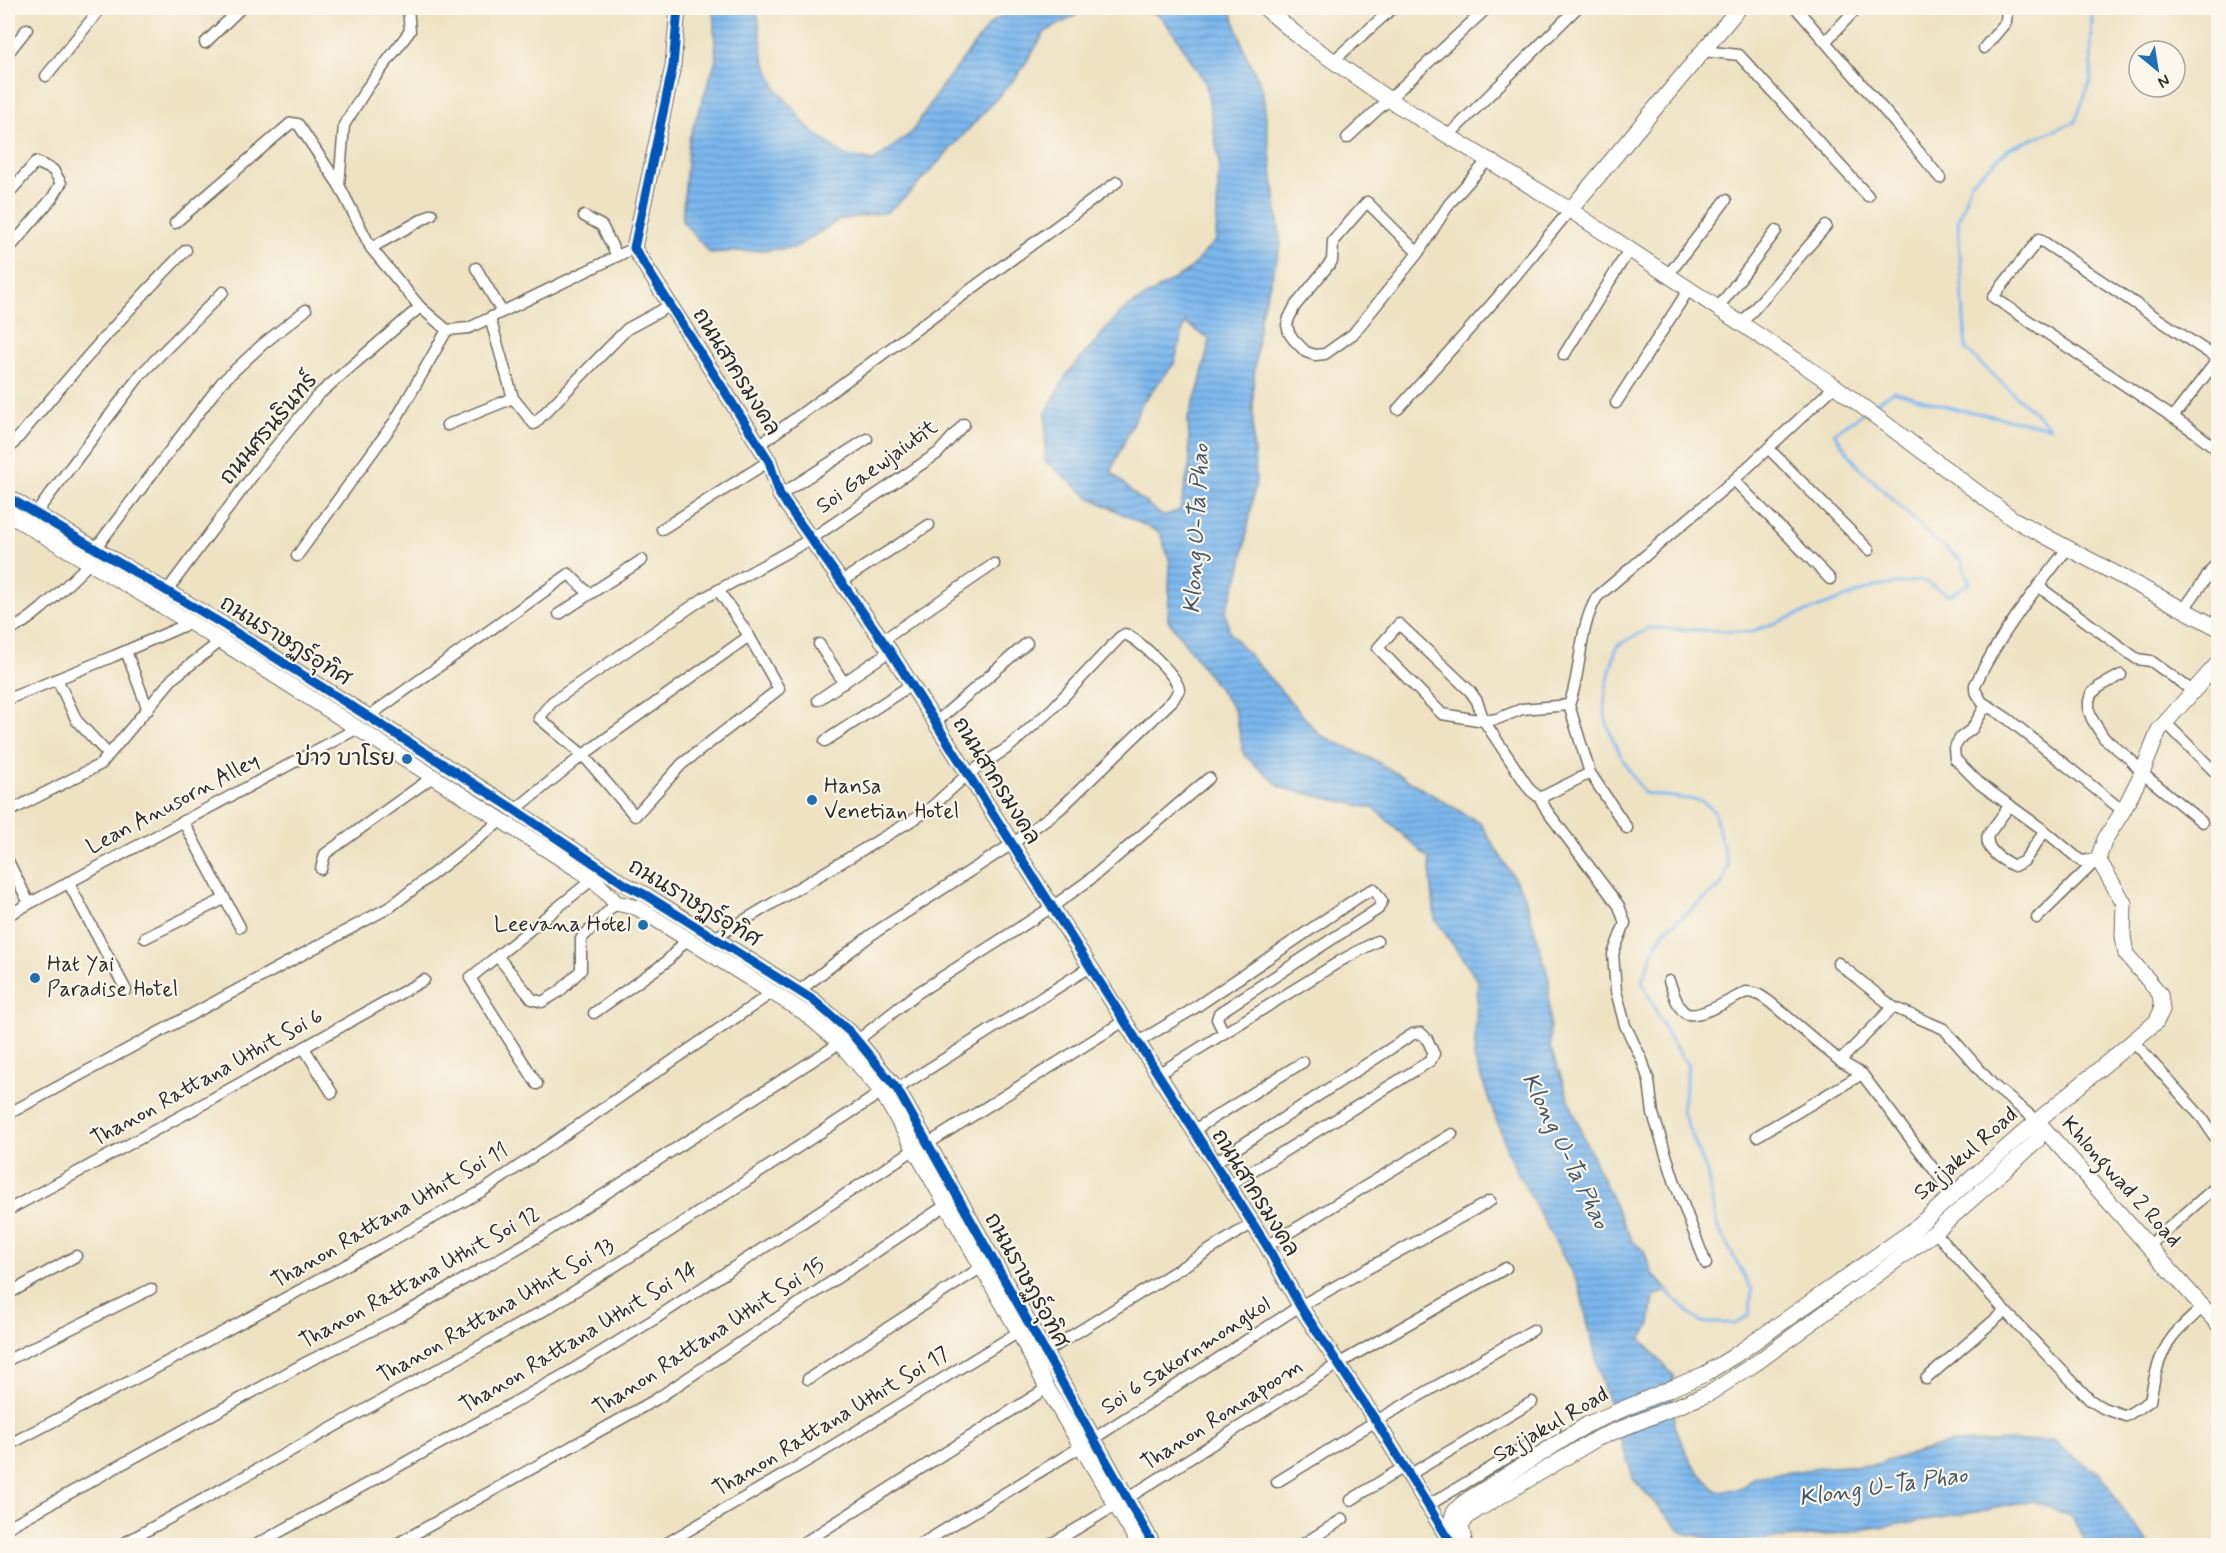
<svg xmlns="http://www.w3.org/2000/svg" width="2226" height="1553" viewBox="0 0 2226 1553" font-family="Mynerve,'Playpen Sans Thai',sans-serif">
	<defs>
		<pattern id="water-rules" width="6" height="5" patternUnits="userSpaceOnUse" patternTransform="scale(1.5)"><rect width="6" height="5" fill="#7cb7ee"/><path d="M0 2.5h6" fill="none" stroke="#6695c1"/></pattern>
	</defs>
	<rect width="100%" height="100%" fill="#fbf7ec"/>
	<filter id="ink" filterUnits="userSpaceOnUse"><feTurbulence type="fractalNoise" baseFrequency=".0167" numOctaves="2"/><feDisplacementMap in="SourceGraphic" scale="12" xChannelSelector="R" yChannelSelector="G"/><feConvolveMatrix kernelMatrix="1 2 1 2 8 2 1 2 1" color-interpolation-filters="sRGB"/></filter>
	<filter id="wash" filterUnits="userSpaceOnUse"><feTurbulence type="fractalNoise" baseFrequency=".008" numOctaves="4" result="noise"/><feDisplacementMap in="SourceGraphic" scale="24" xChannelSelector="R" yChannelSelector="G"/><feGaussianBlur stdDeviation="1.35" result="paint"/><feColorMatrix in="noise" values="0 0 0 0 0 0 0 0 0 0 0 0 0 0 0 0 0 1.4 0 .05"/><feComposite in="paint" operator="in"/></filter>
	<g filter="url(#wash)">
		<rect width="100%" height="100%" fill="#eee2c3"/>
		<g fill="url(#water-rules)" stroke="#54718c" stroke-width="1.5" fill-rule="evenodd">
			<polygon points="713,8 757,8 763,57 777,89 809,129 846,156 874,161 911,133 942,86 989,25 1012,8 1089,8 1045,32 1018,75 913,190 887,212 839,220 794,248 710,253 682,221 689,139 716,60"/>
			<path d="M 1138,8 L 1230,8 L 1246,55 L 1262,86 L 1281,245 L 1260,317 L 1253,387 L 1253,444 L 1256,481 L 1240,572 L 1225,612 L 1230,633 L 1320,735 L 1374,760 L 1480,823 L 1524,894 L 1549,979 L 1550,1047 L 1582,1134 L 1632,1241 L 1644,1251 L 1652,1273 L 1668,1291 L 1654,1296 L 1650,1325 L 1641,1339 L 1673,1375 L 1674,1426 L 1692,1464 L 1716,1491 L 1740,1489 L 1754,1477 L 1827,1467 L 1872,1465 L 1950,1443 L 2054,1440 L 2073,1457 L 2101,1474 L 2124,1512 L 2150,1545 L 2086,1545 L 2072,1517 L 2034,1501 L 1965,1514 L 1826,1535 L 1728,1542 L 1683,1533 L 1634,1480 L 1602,1383 L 1579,1286 L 1510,1158 L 1474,1058 L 1478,981 L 1435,919 L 1429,859 L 1375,809 L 1282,788 L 1244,755 L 1235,711 L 1168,620 L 1170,562 L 1160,533 L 1089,497 L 1045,461 L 1046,413 L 1067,374 L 1123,310 L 1188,271 L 1216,240 L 1219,162 L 1206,84 L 1176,36 L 1160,16 ZM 1185,323 L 1210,339 L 1199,387 L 1188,418 L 1190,462 L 1180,510 L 1163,516 L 1133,493 L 1111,471 L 1142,403 L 1174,364 Z"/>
		</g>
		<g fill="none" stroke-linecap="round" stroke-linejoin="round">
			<g stroke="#7cb7ee" stroke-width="3">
				<polyline points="1871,407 1893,391 1956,409 2050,427 1966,350 1958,222 1971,182 2010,148 2075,122 2091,80 2092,8"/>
				<path d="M 1665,1290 L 1701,1323 L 1735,1323 L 1749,1316 L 1752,1290 L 1717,1226 L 1707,1172 L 1682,1112 L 1688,1066 L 1667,1034 L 1642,981 L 1653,952 L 1664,931 L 1721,886 L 1728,866 L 1714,811 L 1702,801 L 1644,793 C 1631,774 1611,742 1606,719 C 1601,698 1611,666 1617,646 L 1649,628 L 1750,632 L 1875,587 L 1921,580 L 1950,595 L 1970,583 L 1961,560 L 1935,540 L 1857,465 L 1834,433 L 1863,413"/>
			</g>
		</g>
	</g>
	<g filter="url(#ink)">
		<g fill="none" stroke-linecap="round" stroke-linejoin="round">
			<g stroke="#6f6b60" stroke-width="13">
				<g id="street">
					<polyline points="408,8 410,31 367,88 344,125 339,185 371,248 420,307 447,330 469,328 634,248"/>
					<polyline points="1796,8 1902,131 1940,178"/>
					<polyline points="1826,41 1857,8"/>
					<polyline points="205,43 241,8"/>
					<polyline points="1984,48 2006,22 2007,8"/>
					<polyline points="1703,51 1739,55 1868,196"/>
					<polyline points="8,53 27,29"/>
					<polyline points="1333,61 1393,8"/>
					<polyline points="46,76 101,8"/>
					<polyline points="8,118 11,114"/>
					<polyline points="1449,135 1577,8"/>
					<polyline points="1347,138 1487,8"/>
					<polyline points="8,194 36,162 53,170 61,183 53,197 8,250"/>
					<polyline points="584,216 602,226 617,256"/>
					<polyline points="175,223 291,123 298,124 339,185"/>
					<polyline points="371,248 432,214"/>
					<polyline points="1418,253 1367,202 1333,241 1332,261 1295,306 1289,318 1287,325 1289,333 1294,340 1306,352 1315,355 1325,354 1353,334 1418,253 1449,204 1488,160"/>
					<polyline points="476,268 502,312"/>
					<polyline points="1668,275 1726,200"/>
					<polyline points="1718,308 1776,231"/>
					<polyline points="490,318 513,398 534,424 627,329 671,305"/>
					<polyline points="1742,323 1826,226"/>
					<polyline points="1564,355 1629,250"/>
					<polyline points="2218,359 2039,239 1993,297 2195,432 2218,450"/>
					<polyline points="1616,403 1689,289"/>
					<polyline points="1398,409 1497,298 1570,210"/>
					<polyline points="2173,417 2218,359"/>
					<polyline points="447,425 513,398"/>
					<polyline points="759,445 1117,182"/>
					<polyline points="1769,449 1869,550"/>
					<path d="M 8,450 C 65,381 123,314 186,250"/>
					<polyline points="1734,480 1830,579"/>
					<polyline points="780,495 867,439"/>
					<polyline points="36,513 141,374 223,292"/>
					<polyline points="662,529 769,461"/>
					<path d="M 2068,548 C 2034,591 1999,635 1975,685 L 1975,690 L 1982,702 L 2008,719 L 2123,811"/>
					<polyline points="95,549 222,382 263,344 306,310"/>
					<polyline points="297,556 395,421 447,330"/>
					<polyline points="842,581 929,525"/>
					<polyline points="2038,586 2137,659 2151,661 2194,692"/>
					<polyline points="719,591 749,636 779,689 682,764 635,816 583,755 539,718 552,702 704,598 811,539 938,453 964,424"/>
					<polyline points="166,592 259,467 317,396 420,307"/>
					<polyline points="2184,609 2218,561"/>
					<polyline points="559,614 642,560"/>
					<path d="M 8,631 C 36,619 67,584 90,563"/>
					<polyline points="883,640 994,564"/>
					<polyline points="819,644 844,683"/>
					<polyline points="126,651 148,710"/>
					<polyline points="2121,675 2099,687 2091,694 2089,701 2089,711 2092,719 2104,738 2131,760 2142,773 2202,822"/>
					<polyline points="57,679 77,721 108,754"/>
					<polyline points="8,699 114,656 190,623"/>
					<polyline points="818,700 890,651"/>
					<polyline points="1569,705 1590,773 1627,828"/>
					<polyline points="1991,707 1983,710 1972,729 1961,737 1954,748 1955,759 1980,784 2045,831 2081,861 2098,859 2037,918"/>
					<polyline points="369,716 569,574 589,594"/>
					<polyline points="935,723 1027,643"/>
					<polyline points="2166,723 2218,775"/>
					<polyline points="825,741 911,685"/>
					<polyline points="1540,798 1590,773"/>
					<path d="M 2010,805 L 1988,835 C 1984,850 2002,860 2014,866 L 2024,861 L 2045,831"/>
					<polyline points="515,810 583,755 749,636"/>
					<polyline points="8,812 101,764 173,678 221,641"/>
					<polyline points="183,821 240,927"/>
					<polyline points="8,861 29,903"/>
					<polyline points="321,869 325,854 434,776"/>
					<polyline points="68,882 126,990"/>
					<polyline points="8,915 358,728"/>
					<path d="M 716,937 L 926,812 L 968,774 L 1009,747 L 1052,709 L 1120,637 L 1125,634 C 1139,640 1179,677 1179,690 L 1173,700 L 1060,809 L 1012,844 L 871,935 L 799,991"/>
					<polyline points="145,938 224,899"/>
					<polyline points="498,957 532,999 542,1002 559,992 581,970 581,939 616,903"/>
					<polyline points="1838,963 1893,1007 1944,1029 1994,1086 2037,1121"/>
					<path d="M 1669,981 C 1673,990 1676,1005 1684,1012 C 1695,1022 1733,998 1746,992 C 1757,992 1763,997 1771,1003 L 1840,1061 L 1862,1074 L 1953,1195"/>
					<polyline points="594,1013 666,962 687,939"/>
					<polyline points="858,1040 916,994 1052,907 1088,881 1209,778"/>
					<polyline points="1138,1042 1190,1011 1360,896 1374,889 1382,901 1378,909 1219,1013 1217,1019 1224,1033"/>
					<polyline points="2134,1042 2203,1119 2218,1142"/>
					<polyline points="304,1048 332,1093"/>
					<polyline points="1840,1061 1893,1007"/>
					<polyline points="1158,1074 1342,960 1377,941"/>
					<polyline points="537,1084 470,978 593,879"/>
					<polyline points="897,1089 1090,967"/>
					<polyline points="8,1114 390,907 502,820"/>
					<polyline points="1194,1130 1303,1062"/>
					<polyline points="1757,1136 1862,1074"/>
					<polyline points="929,1143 1124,1021"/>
					<polyline points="1214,1163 1413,1034 1421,1033 1427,1039 1434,1054 1430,1061 1228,1186"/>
					<polyline points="8,1210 196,1108 424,980"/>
					<path d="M 1935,1232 L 2005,1311 L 2090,1400 L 2103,1408 L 2126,1416 L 2150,1401 C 2154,1379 2158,1356 2172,1338 C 2180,1327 2193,1317 2203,1307"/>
					<polyline points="1267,1246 1452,1134"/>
					<polyline points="2148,1246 2218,1185"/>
					<path d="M 1706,1264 L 1675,1183 L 1653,1114 L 1649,1081 L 1642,1060 L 1625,1025 L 1616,991 L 1613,954 L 1625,923 L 1619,906 L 1547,811 L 1540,798 L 1530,790 L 1484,721 L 1477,701 L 1470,691 L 1399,624 L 1378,648 L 1442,714 L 1484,721 L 1497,719 L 1522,709 L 1569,705 C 1582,671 1578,629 1597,597 L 1734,480 L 1835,386"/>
					<polyline points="8,1294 76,1256"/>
					<polyline points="1044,1353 1253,1223"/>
					<polyline points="8,1360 151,1289"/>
					<polyline points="808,1379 982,1267"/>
					<polyline points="1926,1379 2005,1311"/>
					<polyline points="1093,1439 1300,1306 1490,1201"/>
					<polyline points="8,1445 190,1350 484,1190 773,992"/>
					<polyline points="1409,1475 1532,1402"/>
					<polyline points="1277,1482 1376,1421 1533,1330"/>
					<polyline points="1128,1498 1338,1364 1506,1268"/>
					<polyline points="1351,1500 1404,1467"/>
					<polyline points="1429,1505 1555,1429"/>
					<polyline points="8,1527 309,1361 397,1318 544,1233 840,1043"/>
					<polyline points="119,1546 543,1311 658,1239 882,1092"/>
					<polyline points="254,1546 562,1376 653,1320 915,1149"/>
					<polyline points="393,1546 655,1400 946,1205"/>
					<polyline points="662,1546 819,1454 1019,1332"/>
					<polyline points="799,1546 1047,1388"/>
					<polyline points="918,1546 1082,1446"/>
					<polyline points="1048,1546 1116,1505"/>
					<polyline points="1300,1546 1343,1519"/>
				</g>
			</g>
			<g stroke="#6f6b60" stroke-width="17">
				<g id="secondary">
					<polyline points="678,8 673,66 634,248 769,461 780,495 890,651 1267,1246 1300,1306 1376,1421 1453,1546"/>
					<polyline points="1265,8 1303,40 1388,99 1570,210 1835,386 2013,519 2218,628"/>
					<polyline points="1570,210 1739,8"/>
					<polyline points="8,497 224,625 509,806 626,885 646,895 813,1000 850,1032 897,1089 1154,1546"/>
					<polyline points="8,514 221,641 593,879 616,903 638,908 805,1013 840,1043 882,1092 1019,1332 1047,1388 1140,1546"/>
					<polyline points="2037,1121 2218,1324"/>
					<path d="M 1449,1540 C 1453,1517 1448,1513 1469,1499 L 1588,1424 L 1705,1374 L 1734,1356 L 1912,1231 L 2037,1121 L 2156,1022 L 2162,1010 L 2160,994 L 2126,954 L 2123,936 L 2124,903 L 2098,859 L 2105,839 L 2123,811 L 2142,773 L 2159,730 L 2218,663"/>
					<polyline points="1465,1546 1461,1526 1467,1517 1477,1510 1598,1438 1710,1393 1759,1361 1935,1232 2037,1141 2037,1121"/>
				</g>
			</g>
			<use href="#street" stroke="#fff" stroke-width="10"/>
			<use href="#secondary" stroke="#fff" stroke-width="15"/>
			<g stroke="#fbf7ec" stroke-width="13">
				<g id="cycleway">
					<polyline points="678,8 673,66 634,248 769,461 780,495 890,651 1267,1246 1300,1306 1376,1421 1453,1546"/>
					<polyline points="8,497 224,625 509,806 626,885 646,895 813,1000 850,1032 897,1089 1154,1546"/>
				</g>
			</g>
			<use href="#cycleway" stroke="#0057b8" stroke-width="9"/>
		</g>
	</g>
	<g fill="#1f6fb2" stroke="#fbf7ec" stroke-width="2">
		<circle cx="407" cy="759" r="6"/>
		<circle cx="812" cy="800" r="6"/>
		<circle cx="643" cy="925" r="6"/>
		<circle cx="35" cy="978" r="6"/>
	</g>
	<g text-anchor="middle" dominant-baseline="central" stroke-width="4.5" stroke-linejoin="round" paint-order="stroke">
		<g font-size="22" fill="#2b2b2b" stroke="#fbf7ec">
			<text transform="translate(736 372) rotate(58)">ถนนสาครมงคล</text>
			<text transform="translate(269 429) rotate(-50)">ถนนศรนรินทร์</text>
			<text transform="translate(877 467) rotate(-36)">Soi Gaewjaiutit</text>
			<text transform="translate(285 641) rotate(32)">ถนนราษฏร์อุทิศ</text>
			<text transform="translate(996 781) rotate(58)">ถนนสาครมงคล</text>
			<text transform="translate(173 804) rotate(-28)">Lean Anusorn Alley</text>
			<text transform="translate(694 903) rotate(31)">ถนนราษฏร์อุทิศ</text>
			<text transform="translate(207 1078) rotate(-29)">Thanon Rattana Uthit Soi 6</text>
			<text transform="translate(1966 1154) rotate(-41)">Sajjakul Road</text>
			<text transform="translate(2121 1182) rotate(48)">Khlongwad 2 Road</text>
			<text transform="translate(1255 1193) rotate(58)">ถนนสาครมงคล</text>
			<text transform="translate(390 1216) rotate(-30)">Thanon Rattana Uthit Soi 11</text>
			<text transform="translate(420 1278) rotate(-29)">Thanon Rattana Uthit Soi 12</text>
			<text transform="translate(1026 1280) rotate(61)">ถนนราษฏร์อุทิศ</text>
			<text transform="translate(496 1311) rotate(-30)">Thanon Rattana Uthit Soi 13</text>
			<text transform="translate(709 1337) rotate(-33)">Thanon Rattana Uthit Soi 15</text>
			<text transform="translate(579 1338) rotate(-31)">Thanon Rattana Uthit Soi 14</text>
			<text transform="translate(1186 1356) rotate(-33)">Soi 6 Sakornmongkol</text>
			<text transform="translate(1222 1415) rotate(-33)">Thanon Ronnapoom</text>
			<text transform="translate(831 1422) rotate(-31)">Thanon Rattana Uthit Soi 17</text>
			<text transform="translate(1551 1425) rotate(-30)">Sajjakul Road</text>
		</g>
		<g font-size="22" fill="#2b2b2b" stroke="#fbf7ec" text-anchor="end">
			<text x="395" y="759">บ่าว บาโรย</text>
			<text x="824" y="787" text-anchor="start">Hansa<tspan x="824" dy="25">Venetian Hotel</tspan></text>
			<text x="631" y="925">Leevana Hotel</text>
			<text x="47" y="965" text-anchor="start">Hat Yai<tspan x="47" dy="25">Paradise Hotel</tspan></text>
		</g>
		<g font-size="24" font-style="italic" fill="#435566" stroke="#fbf7ec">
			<text transform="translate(1197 529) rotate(-87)">Klong U-Ta Phao</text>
			<text transform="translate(1565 1151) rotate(64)">Klong U-Ta Phao</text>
			<text transform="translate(1883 1487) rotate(-8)">Klong U-Ta Phao</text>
		</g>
	</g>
	<rect width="2226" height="1553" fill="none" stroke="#fbf7ec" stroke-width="30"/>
	<g transform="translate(2157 69) rotate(150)"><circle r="28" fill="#fbf7ec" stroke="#a8a59f" stroke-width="1.5"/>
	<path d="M0-4.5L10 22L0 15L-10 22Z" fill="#1f6fb2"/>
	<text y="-9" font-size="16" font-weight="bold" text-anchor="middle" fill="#2b2b2b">N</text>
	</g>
</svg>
